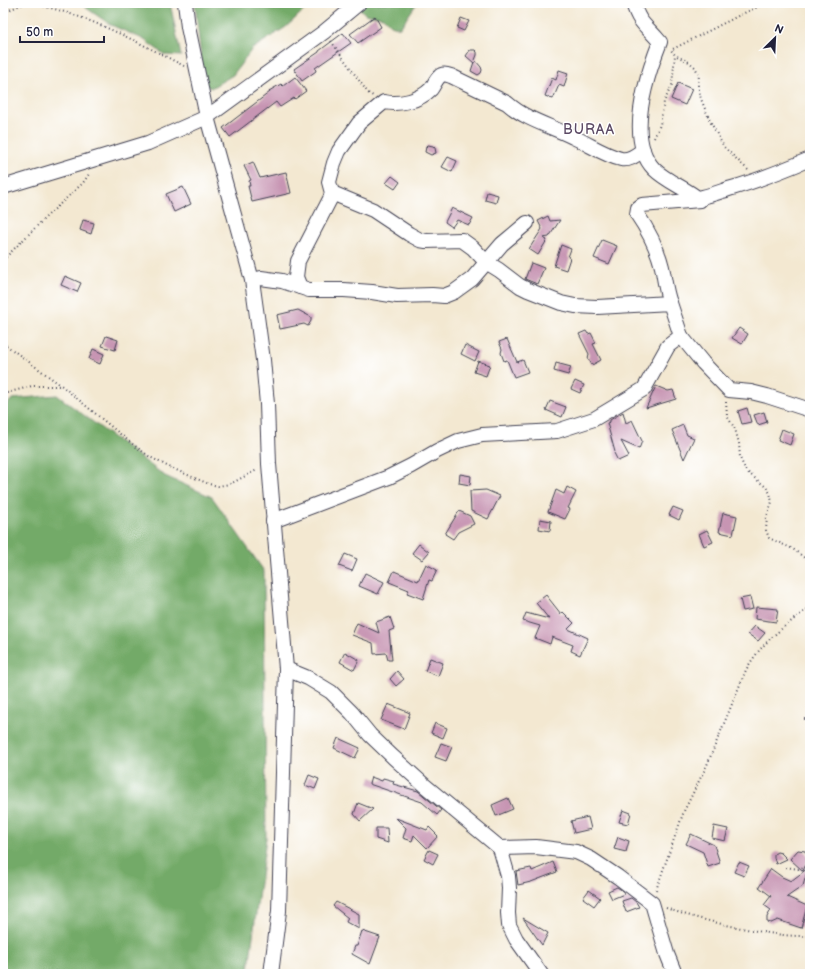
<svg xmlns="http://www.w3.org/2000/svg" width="813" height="977" viewBox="0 0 813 977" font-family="'Balsamiq Sans',sans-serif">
	<rect width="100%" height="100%" fill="#fff"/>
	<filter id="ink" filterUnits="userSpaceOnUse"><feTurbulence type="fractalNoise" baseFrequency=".025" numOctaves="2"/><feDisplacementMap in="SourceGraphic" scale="8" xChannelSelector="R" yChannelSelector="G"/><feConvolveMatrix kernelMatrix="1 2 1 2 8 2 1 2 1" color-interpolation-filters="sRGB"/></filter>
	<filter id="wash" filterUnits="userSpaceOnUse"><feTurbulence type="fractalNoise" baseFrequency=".012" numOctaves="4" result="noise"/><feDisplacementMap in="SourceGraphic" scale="16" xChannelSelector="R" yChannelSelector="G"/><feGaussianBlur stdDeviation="0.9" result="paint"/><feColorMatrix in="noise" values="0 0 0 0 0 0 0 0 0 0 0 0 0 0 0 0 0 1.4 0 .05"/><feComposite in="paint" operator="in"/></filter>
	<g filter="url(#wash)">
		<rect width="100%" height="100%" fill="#f3e8d1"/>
		<g fill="#73aa67" stroke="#4a6651">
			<polygon points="79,3 170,3 181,56 165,55 143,39 111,25"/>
			<polygon points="195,3 312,3 286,27 252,49 233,75 211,88 204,85"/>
			<polygon points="363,3 417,3 400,28 391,25 383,17 365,14 358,7"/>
			<polygon points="57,395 165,476 212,497 264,571 266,838 248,974 3,974 3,409 12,399"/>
		</g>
		<g id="blocks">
			<g fill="#c795b3">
				<polygon points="375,16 381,27 358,43 350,34"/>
				<polygon points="461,18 469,21 464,31 457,28"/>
				<polygon points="343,33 351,43 315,68 316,71 302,81 294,69 319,52 319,51"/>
				<polygon points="470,50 475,50 477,52 477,55 475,60 481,67 482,70 481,73 478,75 471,71 474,62 474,63 466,56"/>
				<polygon points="559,70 568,73 564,87 559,85 553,99 545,96 552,78 556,80"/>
				<polygon points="295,77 306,91 295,99 294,98 280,107 276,102 230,137 223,128 270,92 269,91 281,84 283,86"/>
				<polygon points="678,83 692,89 685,105 671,99"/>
				<polygon points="428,145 433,146 435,148 436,153 431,155 425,152 426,147"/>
				<polygon points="448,157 457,161 452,172 442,167"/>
				<polygon points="253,162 260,178 286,172 291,193 252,202 248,186 250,186 249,181 251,180 244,166"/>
				<polygon points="392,176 400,182 395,189 386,183"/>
				<polygon points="183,187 191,204 174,212 166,194"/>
				<polygon points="487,192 498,195 496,203 485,200"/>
				<polygon points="452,208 473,218 469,225 457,220 452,227 445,222"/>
				<polygon points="548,216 550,221 560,220 549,237 543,238 547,240 538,255 529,249 542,229 538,221"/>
				<polygon points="83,220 94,223 91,234 80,230"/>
				<polygon points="602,240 617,246 609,264 594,258"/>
				<polygon points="561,245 571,249 568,257 570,258 566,270 554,266"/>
				<polygon points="531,263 544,268 537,284 525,279"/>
				<polygon points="65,276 81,283 77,292 61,285"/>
				<polygon points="298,310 311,317 311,321 308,326 304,324 280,329 277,315"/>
				<polygon points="739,328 748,334 742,344 732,338"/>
				<polygon points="586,331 588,334 591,333 596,343 593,344 601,360 592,365 588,358 589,354 579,334"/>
				<polygon points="106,336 118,340 115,350 102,346"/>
				<polygon points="507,339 517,362 523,360 528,372 514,377 507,360 504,361 501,353 502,349 499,342"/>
				<polygon points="465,345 479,352 475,361 461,354"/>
				<polygon points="93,349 104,354 100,364 89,359"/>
				<polygon points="478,361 490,365 486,376 474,372"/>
				<polygon points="556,363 571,367 568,375 554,371"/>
				<polygon points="575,381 584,385 580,393 571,389"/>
				<polygon points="656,386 668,391 673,390 676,399 646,408"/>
				<polygon points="550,401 566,407 562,417 546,410"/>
				<polygon points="747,408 751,422 742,424 738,411"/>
				<polygon points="623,412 626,423 632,420 642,441 639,449 621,441 629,456 618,461 614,453 615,452 607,423 610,422 610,420"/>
				<polygon points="764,412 767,422 758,425 754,415"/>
				<polygon points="683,425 687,435 694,438 684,459 672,430"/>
				<polygon points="782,429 794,434 790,445 778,440"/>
				<polygon points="460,474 471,476 470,485 459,483"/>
				<polygon points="567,487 576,492 568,508 570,509 565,519 548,512 556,490 564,494"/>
				<polygon points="486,490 500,496 488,519 471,511 470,491"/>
				<polygon points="673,507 683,511 679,520 669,515"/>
				<polygon points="459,511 470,516 474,524 458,532 453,539 445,534"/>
				<polygon points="723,513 737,516 733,535 719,532"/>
				<polygon points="540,519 551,521 550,531 539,529"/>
				<polygon points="707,530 713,542 704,546 699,534"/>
				<polygon points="419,544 429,552 422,560 412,553"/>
				<polygon points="345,554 357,559 352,571 339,566"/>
				<polygon points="426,564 437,570 432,581 429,580 423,599 407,593 409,590 389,582 394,571 418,581"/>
				<polygon points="365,573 384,582 378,594 359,586"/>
				<polygon points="546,595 561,614 563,612 574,623 568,629 588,638 580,655 571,651 573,645 552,637 550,644 535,638 540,626 523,621 526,613 549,619 536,603"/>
				<polygon points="750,597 753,609 743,611 740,599"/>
				<polygon points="756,607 778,609 776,622 755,619"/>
				<polygon points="390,617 394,629 389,631 392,660 388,660 386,653 374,654 373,643 352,635 357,623 379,633 376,622"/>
				<polygon points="755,626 765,633 758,641 748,634"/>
				<polygon points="345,652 359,660 354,670 340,662"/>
				<polygon points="430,658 443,663 438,676 425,671"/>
				<polygon points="397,671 404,679 396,686 390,679"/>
				<polygon points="388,704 410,713 404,729 381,720"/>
				<polygon points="435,723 447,728 443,738 431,733"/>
				<polygon points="338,738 360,748 355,758 334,748"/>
				<polygon points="441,743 452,747 446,761 435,757"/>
				<polygon points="309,775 319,779 315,789 305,785"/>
				<polygon points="371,777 382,781 383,778 394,781 393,784 418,791 441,810 437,815 422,802 369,784"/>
				<polygon points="508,798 513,809 496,816 492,805"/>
				<polygon points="358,803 373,809 360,821 354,814"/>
				<polygon points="623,810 631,813 628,824 619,822"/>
				<polygon points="588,817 591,829 574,833 571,821"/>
				<polygon points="396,818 427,830 429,827 438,836 427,848 414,835 412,841 403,838 406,828"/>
				<polygon points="714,826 728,829 725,841 712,838"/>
				<polygon points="376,828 387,828 388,843 376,839"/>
				<polygon points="691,834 714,845 720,863 708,867 703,852 686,844"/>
				<polygon points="618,837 629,841 626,852 614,849"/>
				<polygon points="429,850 438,854 433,864 424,859"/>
				<polygon points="798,850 805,851 808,856 808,860 803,871 790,859"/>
				<polygon points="777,852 781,853 787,859 776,864 774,858 774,854"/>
				<polygon points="553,862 557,872 531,882 518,885 516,871 531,868 532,871"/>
				<polygon points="739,862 749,866 744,876 734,872"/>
				<polygon points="808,868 803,886 787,897 807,906 801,928 778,920 771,923 767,922 767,917 771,910 764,905 771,896 759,887 771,869 782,877 791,881"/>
				<polygon points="617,887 623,891 624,894 612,899 608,891"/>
				<polygon points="589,890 600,898 594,906 583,898"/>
				<polygon points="631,898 636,902 639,907 626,912 622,901"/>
				<polygon points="336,902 359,914 359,929 346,922 348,918 333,906"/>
				<polygon points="523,918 548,933 542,945"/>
				<polygon points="362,931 380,937 370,964 352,954 355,946 357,946"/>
			</g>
		</g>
	</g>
	<g filter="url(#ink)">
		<use href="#blocks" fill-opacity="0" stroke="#414052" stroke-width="1"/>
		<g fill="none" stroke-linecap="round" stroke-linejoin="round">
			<g stroke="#414052" stroke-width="16">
				<g id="minor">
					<polyline points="185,3 188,27 207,117 252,280 263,360 267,404 269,464 286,669 279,911 271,974"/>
					<path d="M 633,3 C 639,24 647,26 660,42 C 647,75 625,139 654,169 C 667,182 686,188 700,200 L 702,197 C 712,195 722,191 732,188 C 759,180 784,170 810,159"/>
					<polyline points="3,187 148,143 207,117 324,32 359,3"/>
					<polyline points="332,193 373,210 409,234 420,240 426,241 462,240 473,248 486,262 499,270 520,286 528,290 561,303 575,306 597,307 670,303 681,336"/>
					<polyline points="252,280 261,278 282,281 309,290 344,290 372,292 397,296 432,295 444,296 454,292 472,279 502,244 527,223"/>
					<path d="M 300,287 L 296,277 L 298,261 L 330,199 L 332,193 L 329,182 L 334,163 L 339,151 L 359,123 L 384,102 C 400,105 419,101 431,89 C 434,85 436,79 440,76 C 443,73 448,75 451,76 L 507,103 C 526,120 551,126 573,137 C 589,144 604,155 621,159 C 630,161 637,154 643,150"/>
					<path d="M 670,303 C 665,289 665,280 662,267 C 657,247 648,230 637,214 L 638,208 L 642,205 L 700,200"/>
					<polyline points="273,521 389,477 411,466 437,451 458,441 482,435 557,431 594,419 644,389 668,346 681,336 703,363 729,390 751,392 767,396 810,410"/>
					<polyline points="286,669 308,678 331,692 352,713 370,735 393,757 424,785 500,848 536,847 576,852 591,859 618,877 652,903 667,954 675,974"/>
					<polyline points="500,848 508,876 509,888 508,913 509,925 516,939 541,974"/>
				</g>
			</g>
			<g stroke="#414052" stroke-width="2" stroke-dasharray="1 3" stroke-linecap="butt">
				<path d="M 28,3 C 84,13 134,40 184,66"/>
				<polyline points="3,13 18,6 27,3"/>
				<polyline points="331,41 368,93 373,96"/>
				<polyline points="654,138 660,125 664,102 672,85 675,55"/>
				<polyline points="748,170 724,147 710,121 701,99 698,85 699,75 695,67 689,62 675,55 671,50 742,14 762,5 771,3"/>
				<polyline points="3,260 47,216 83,183 89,174"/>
				<polyline points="3,343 62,386 131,443 150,457 169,467 209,484 218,486 230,484 257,470"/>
				<polyline points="3,394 32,386 60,386"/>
				<polyline points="726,402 727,416 735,429 739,443 740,458 746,471 766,487 770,493 772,502 767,516 766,530 769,538 793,549 810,562"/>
				<polyline points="804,719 810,719"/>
				<polyline points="786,867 798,869 810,865"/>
				<path d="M 656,890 L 684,811 L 707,765 L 746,670 C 762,641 784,627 810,607"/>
				<path d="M 666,908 C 687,916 709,921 731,926 C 757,931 783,937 810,936"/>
			</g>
			<use href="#minor" stroke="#fff" stroke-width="14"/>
		</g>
	</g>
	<g text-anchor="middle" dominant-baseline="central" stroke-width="3" stroke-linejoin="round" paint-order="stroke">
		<g font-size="14" letter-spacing="1" fill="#5c4a65" stroke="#fff">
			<text x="589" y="129">BURAA</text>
		</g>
	</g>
	<rect width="813" height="977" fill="none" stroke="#fff" stroke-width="16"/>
	<g transform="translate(775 38) rotate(24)" stroke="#ffffff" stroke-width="3" paint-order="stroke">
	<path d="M0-3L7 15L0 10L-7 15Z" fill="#22223b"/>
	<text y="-6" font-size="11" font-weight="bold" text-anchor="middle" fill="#22223b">N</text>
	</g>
	<path d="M20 36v6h84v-6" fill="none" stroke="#22223b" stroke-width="2"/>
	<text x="26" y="36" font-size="12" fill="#22223b" stroke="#ffffff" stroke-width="3" paint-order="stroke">50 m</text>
</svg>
